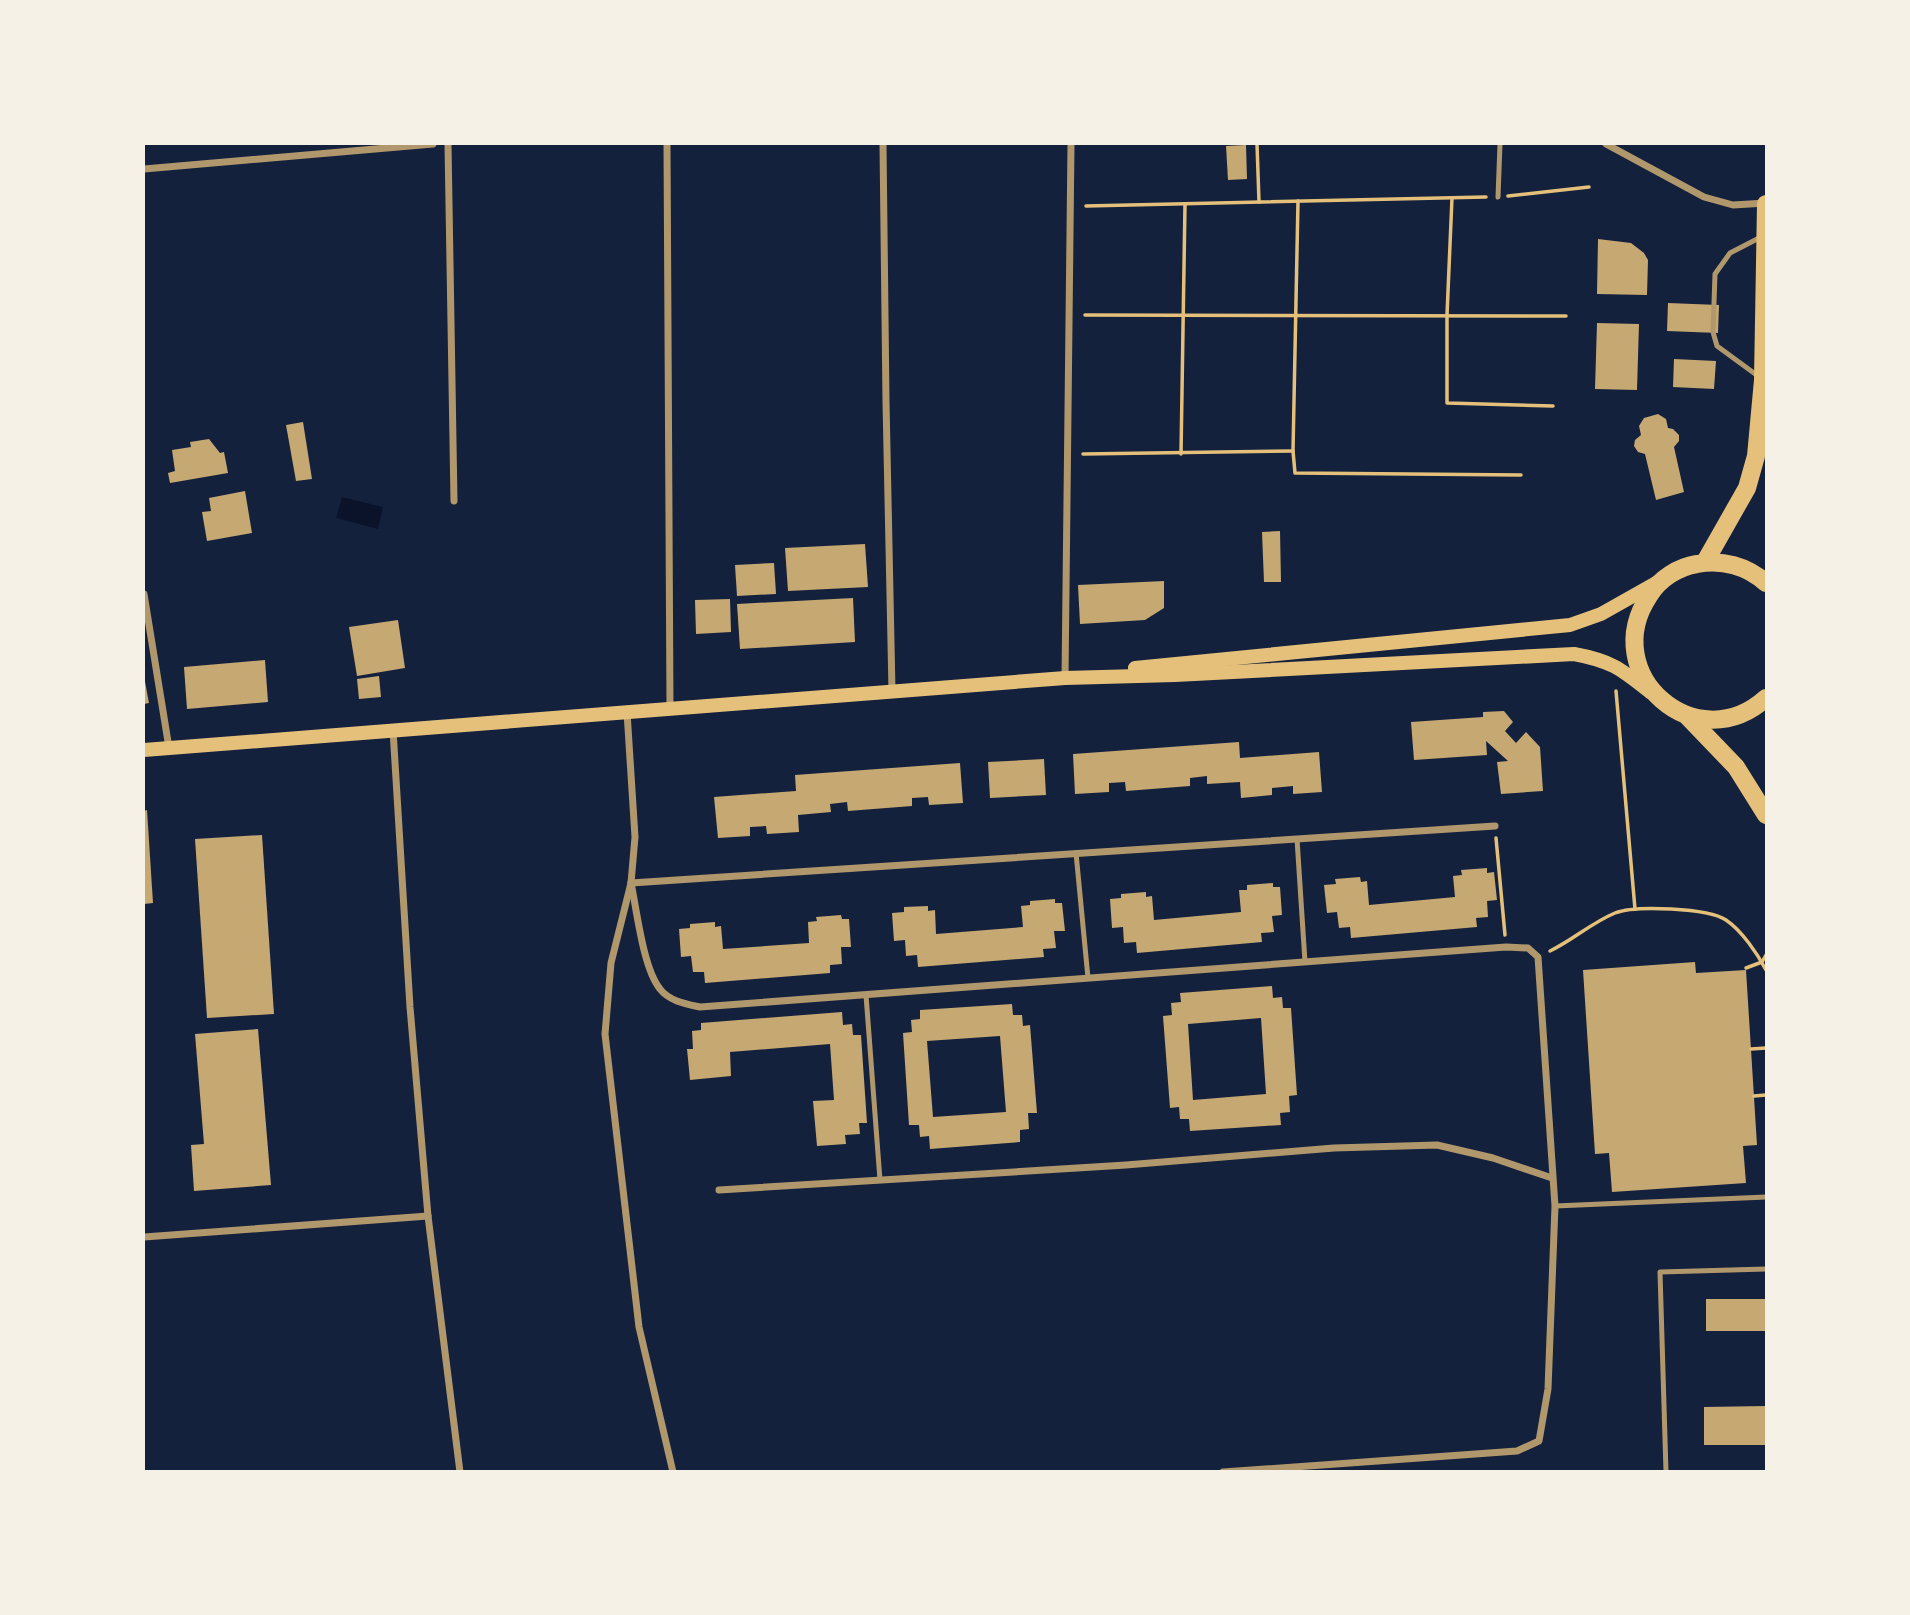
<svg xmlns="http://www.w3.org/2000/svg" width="1910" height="1615" viewBox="0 0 1910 1615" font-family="Lato,sans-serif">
	<rect width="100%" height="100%" fill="#14213d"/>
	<polygon fill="#0b132b" points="342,497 383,507 378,529 336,518"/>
	<g fill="#c6a872" fill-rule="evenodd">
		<polygon points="1246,145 1247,179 1228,180 1226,146"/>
		<polygon points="1598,239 1631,243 1644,253 1648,260 1647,295 1597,294"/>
		<polygon points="1668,303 1719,305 1718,333 1667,331"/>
		<polygon points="1597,323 1639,324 1637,390 1595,389"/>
		<polygon points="1674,359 1716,361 1714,389 1673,387"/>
		<polygon points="1658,414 1666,419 1668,428 1673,429 1679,435 1679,441 1674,447 1684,492 1656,500 1645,454 1638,452 1634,446 1635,440 1641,435 1639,426 1644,418"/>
		<polygon points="303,422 312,479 296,481 286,425"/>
		<polygon points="209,439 220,453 224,452 228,473 170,483 168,473 175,471 172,450 191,447 190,442"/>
		<polygon points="245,491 252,533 207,541 202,512 211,511 209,498"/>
		<polygon points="1280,531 1281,582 1264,582 1262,532"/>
		<polygon points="865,544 868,587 788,591 785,548"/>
		<polygon points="774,563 776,594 737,596 735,565"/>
		<polygon points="1164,581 1164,608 1145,620 1080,624 1078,585"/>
		<polygon points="853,598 855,642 740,649 737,604"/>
		<polygon points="730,599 731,632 696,634 695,600"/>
		<polygon points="398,620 405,668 357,676 349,627"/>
		<polygon points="265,660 268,702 187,709 184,667"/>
		<polygon points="144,676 149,703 144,704"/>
		<polygon points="379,676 381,697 359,699 357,679"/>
		<polygon points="1504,711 1513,722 1505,731 1516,743 1526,732 1540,747 1543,791 1501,794 1497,762 1508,761 1486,741 1487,755 1414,760 1411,722 1483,717 1483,712"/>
		<polygon points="1239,742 1240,758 1319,752 1322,792 1293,794 1293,786 1272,788 1272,795 1241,798 1240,782 1207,784 1207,776 1190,778 1190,786 1126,791 1125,782 1109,783 1109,792 1075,794 1073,754"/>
		<polygon points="1044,759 1046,795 990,798 988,762"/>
		<polygon points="960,763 963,803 929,805 928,797 912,798 912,806 848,811 847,802 830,804 831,812 798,815 799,832 767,834 766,826 750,827 750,836 718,838 714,797 796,791 795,775"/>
		<polygon points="147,810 153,903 144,904 144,811"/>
		<polygon points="262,835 274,1014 207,1018 195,839"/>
		<polygon points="1487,868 1487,873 1494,872 1497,900 1487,901 1488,917 1476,918 1477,927 1351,938 1350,927 1339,928 1337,912 1327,913 1324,885 1336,884 1335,879 1360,877 1361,882 1367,881 1369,905 1455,897 1453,876 1462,875 1461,870"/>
		<polygon points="1273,883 1273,887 1280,887 1282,915 1272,916 1274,932 1261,933 1262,942 1137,953 1136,942 1124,943 1123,927 1112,928 1110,899 1121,898 1121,894 1146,892 1146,897 1152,896 1154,920 1241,912 1239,890 1247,890 1247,885"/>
		<polygon points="1055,899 1055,903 1062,903 1065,931 1054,931 1056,948 1043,949 1044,957 918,967 917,955 906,956 905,940 894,941 892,913 904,912 904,907 928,906 928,911 935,910 936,934 1023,927 1021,906 1030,905 1030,901"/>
		<polygon points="841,915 842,919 849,919 851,947 841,947 842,964 830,965 830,973 705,983 704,972 693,972 691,956 681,957 679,929 690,928 690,924 715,922 715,927 721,926 723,949 809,943 808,922 817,921 816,917"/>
		<polygon points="1695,962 1696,973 1746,970 1757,1145 1743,1146 1746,1183 1612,1192 1609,1153 1595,1154 1583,970"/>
		<path d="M 1272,986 L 1273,998 L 1282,997 L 1283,1008 L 1291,1008 L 1297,1095 L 1289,1096 L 1290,1112 L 1280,1113 L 1281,1125 L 1190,1131 L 1189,1119 L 1180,1119 L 1179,1107 L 1170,1108 L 1163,1016 L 1172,1015 L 1171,1003 L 1181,1002 L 1180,993 ZM 1261,1018 L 1266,1094 L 1193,1100 L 1188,1024 Z"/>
		<path d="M 1012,1004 L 1013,1015 L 1022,1015 L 1023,1026 L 1030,1025 L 1037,1113 L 1028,1113 L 1029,1129 L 1020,1130 L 1020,1142 L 930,1149 L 929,1136 L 920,1137 L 919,1125 L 909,1125 L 903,1033 L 912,1032 L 911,1020 L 920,1019 L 920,1010 ZM 1000,1036 L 1006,1112 L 933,1117 L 927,1041 Z"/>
		<polygon points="842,1012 843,1025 852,1024 853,1035 861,1035 867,1123 859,1123 860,1134 845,1135 846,1144 817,1146 813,1101 834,1100 830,1044 730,1052 731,1076 690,1080 687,1049 693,1049 692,1031 701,1030 701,1023"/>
		<polygon points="258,1029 271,1185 194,1191 191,1145 204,1144 195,1034"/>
		<rect x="1706" y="1299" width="60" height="32"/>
		<polygon points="1766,1406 1766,1445 1704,1445 1704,1407"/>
	</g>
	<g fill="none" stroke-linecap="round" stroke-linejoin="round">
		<g stroke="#e5c07b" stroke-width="3.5">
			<polyline points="1257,144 1259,202"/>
			<polyline points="1508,196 1589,187"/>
			<polyline points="1452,198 1447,315 1447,403 1553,406"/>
			<polyline points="1298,201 1293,451 1295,473 1521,475"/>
			<polyline points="1086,206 1486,197"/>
			<polyline points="1085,315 1566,316"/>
			<polyline points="1083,454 1293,451"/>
			<polyline points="1181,454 1185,204"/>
			<polyline points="1616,691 1635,909"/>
			<polyline points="1496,838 1505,935"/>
			<path d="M 1550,951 C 1573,940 1591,923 1615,913 C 1635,905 1708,908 1726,920 C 1742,931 1757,953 1766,970"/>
			<polyline points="1746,968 1762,962 1766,955"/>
			<polyline points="1751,1049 1766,1048"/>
			<polyline points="1754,1096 1766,1095"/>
		</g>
		<g stroke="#b1986c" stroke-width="5">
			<polyline points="1498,197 1500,144"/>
			<polyline points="1758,376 1717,346 1713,332 1715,274 1730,253 1763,236"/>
			<polyline points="1297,839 1305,962"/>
			<polyline points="1076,853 1088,978"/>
			<polyline points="866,995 880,1180"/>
			<polyline points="1555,1206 1766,1197"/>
			<polyline points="1666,1472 1660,1272 1766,1269"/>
		</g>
		<g stroke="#b1986c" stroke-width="7">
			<polyline points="448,144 454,501"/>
			<polyline points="667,144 670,707"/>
			<polyline points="883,144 886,402 892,691"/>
			<polyline points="1606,144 1704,197 1733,205 1766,203"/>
			<polyline points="144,169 433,144"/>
			<polyline points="144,594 169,748"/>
			<polyline points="1065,678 1071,144"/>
			<polyline points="627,712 635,837 631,883 611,963 605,1034 639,1327 673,1472"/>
			<polyline points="393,730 410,1007 428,1216 460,1472"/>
			<path d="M 631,883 C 637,911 643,968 660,989 C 669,1001 686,1004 700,1007 L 1506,947 L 1528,948 L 1538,957 L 1555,1206 L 1548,1389 L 1539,1441 L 1517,1451 L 1223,1472"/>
			<polyline points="631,883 1495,826"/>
			<polyline points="719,1190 1126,1165 1334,1148 1437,1145 1493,1158 1552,1178"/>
			<polyline points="144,1237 428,1216"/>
		</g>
		<g stroke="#e5c07b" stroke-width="14">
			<polyline points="1135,668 1570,625 1601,614 1656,583"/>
			<path d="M 144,750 L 1065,678 L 1175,675 L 1574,654 C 1612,661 1621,669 1650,692"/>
		</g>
		<g stroke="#e5c07b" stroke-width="18">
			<polyline points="1705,562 1747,488 1756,456 1763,380 1766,204"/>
			<path d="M 1766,583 C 1747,566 1722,559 1697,564 C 1678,567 1659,579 1649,596 C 1597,674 1696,761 1766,698"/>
			<polyline points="1688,717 1736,767 1766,815"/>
		</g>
	</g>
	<rect width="1910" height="1615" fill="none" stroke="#f6f1e7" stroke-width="290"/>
</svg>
